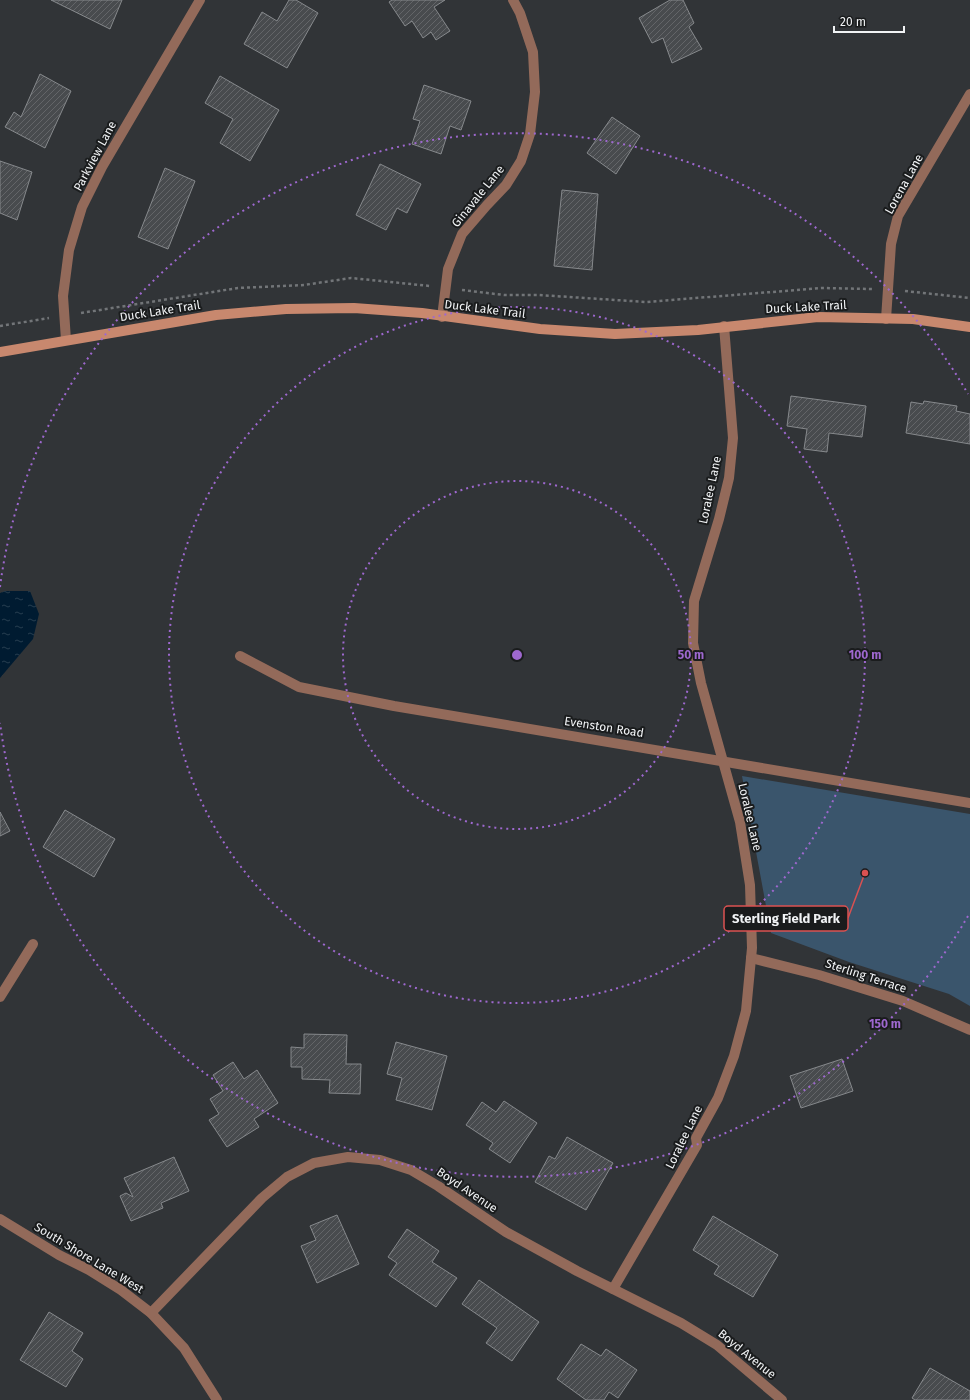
<svg xmlns="http://www.w3.org/2000/svg" width="970" height="1400" viewBox="0 0 970 1400" font-family="'Fira Sans',sans-serif">
	<defs>
		<pattern id="water-ripples" width="26" height="14" patternUnits="userSpaceOnUse"><rect width="26" height="14" fill="#001b31"/><path d="M2 4q2-2 4 0t4 0M15 11q2-2 4 0t4 0" fill="none" stroke="#263d4f"/></pattern>
		<pattern id="building-hatch" width="6" height="6" patternUnits="userSpaceOnUse"><rect width="6" height="6" fill="#484b4e"/><path d="M-1 1l2-2M0 6l6-6M5 7l2-2" fill="none" stroke="#636568"/></pattern>
	</defs>
	<rect width="100%" height="100%" fill="#313437"/>
	<polygon fill="#3a556c" points="742,776 970,814 970,1006 949,994 849,962 771,933"/>
	<polygon fill="url(#water-ripples)" points="5,591 30,591 39,614 33,639 0,678 0,593"/>
	<g fill="url(#building-hatch)" stroke="#86898c">
		<polygon points="51,0 122,0 110,29"/>
		<polygon points="289,0 296,0 318,13 287,68 244,44 262,12 277,21"/>
		<polygon points="392,0 445,0 434,7 450,31 436,40 431,32 423,38 412,21 405,26 389,2"/>
		<polygon points="670,0 683,0 694,23 689,27 702,49 672,63 663,38 652,43 639,18"/>
		<polygon points="40,74 71,91 45,148 5,127 14,112 21,117"/>
		<polygon points="220,76 279,110 250,161 220,143 233,119 205,103"/>
		<polygon points="424,85 471,101 461,130 450,126 441,154 412,144 420,121 413,119"/>
		<polygon points="612,117 640,136 616,174 587,153"/>
		<polygon points="0,161 32,172 17,220 0,213"/>
		<polygon points="380,164 421,184 407,213 397,208 386,230 356,215"/>
		<polygon points="165,168 195,181 168,249 138,237"/>
		<polygon points="562,190 598,194 592,270 554,266"/>
		<polygon points="791,396 866,406 862,437 829,433 827,452 804,449 807,429 787,426"/>
		<polygon points="924,401 957,406 956,411 970,414 970,444 906,433 911,402 923,404"/>
		<polygon points="65,810 115,839 94,877 43,847"/>
		<polygon points="0,812 10,831 0,836"/>
		<polygon points="304,1034 347,1035 346,1064 361,1064 360,1094 329,1093 330,1080 302,1079 302,1067 291,1067 291,1047 304,1048"/>
		<polygon points="396,1042 447,1056 432,1110 396,1100 402,1078 387,1074"/>
		<polygon points="842,1059 853,1091 801,1108 790,1076"/>
		<polygon points="233,1062 244,1079 257,1070 278,1103 254,1119 259,1127 227,1147 209,1120 219,1114 210,1099 223,1091 213,1075"/>
		<polygon points="504,1101 537,1123 510,1163 489,1149 493,1143 466,1125 482,1102 496,1112"/>
		<polygon points="567,1137 613,1163 586,1210 535,1182 549,1156 555,1159"/>
		<polygon points="174,1157 189,1191 161,1203 163,1208 131,1221 120,1196 126,1193 133,1197 124,1178"/>
		<polygon points="337,1215 359,1264 317,1283 301,1246 316,1240 310,1226"/>
		<polygon points="713,1216 778,1255 753,1297 714,1274 719,1266 693,1250"/>
		<polygon points="407,1229 439,1251 432,1262 457,1278 436,1307 389,1275 397,1263 388,1257"/>
		<polygon points="479,1280 539,1322 512,1361 486,1343 497,1328 462,1304"/>
		<polygon points="49,1312 83,1333 72,1351 83,1359 66,1387 20,1360"/>
		<polygon points="581,1344 601,1356 606,1349 637,1370 618,1398 609,1392 604,1400 586,1400 557,1379"/>
		<polygon points="930,1368 970,1391 970,1400 915,1400 912,1398"/>
	</g>
	<g fill="none" stroke-linecap="round" stroke-linejoin="round">
		<g stroke="#727578" stroke-width="2.5" stroke-dasharray="3 3" stroke-linecap="butt">
			<polyline points="462,290 504,295 539,295 646,302 822,288 872,289"/>
			<polyline points="905,291 970,298"/>
			<polyline points="81,313 238,288 304,285 351,278 430,286"/>
			<polyline points="0,326 49,318"/>
		</g>
		<g stroke="#936a5a" stroke-width="10">
			<polyline points="442,317 448,269 462,234 487,205 506,185 521,161 530,134 535,92 533,52 520,13 513,0"/>
			<polyline points="886,319 891,244 898,216 970,94"/>
			<polyline points="66,340 63,296 69,250 82,207 102,167 200,0"/>
			<polyline points="240,656 299,687 394,706 970,803"/>
			<polyline points="751,958 819,975 903,1001 970,1030"/>
			<polyline points="0,997 33,944"/>
			<polyline points="0,1219 59,1255 89,1270 121,1290 151,1313 184,1348 217,1400"/>
			<polyline points="613,1289 697,1145 696,1138 718,1098 734,1056 746,1011 752,948 750,885 740,822 701,683 693,643 694,601 719,519 729,478 733,438 724,326"/>
			<polyline points="151,1313 262,1198 287,1177 314,1163 348,1157 380,1160 411,1170 438,1186 506,1232 577,1271 681,1323 717,1345 782,1400"/>
		</g>
		<polyline stroke="#c8886e" stroke-width="10" points="0,352 216,315 286,309 354,308 422,313 540,329 615,334 698,330 818,317 913,319 970,327"/>
	</g>
	<g fill="none" stroke="#9e68cf" stroke-width="2" stroke-dasharray="2 4">
		<circle cx="517" cy="655" r="174"/>
		<circle cx="517" cy="655" r="348"/>
		<path d="M968 916A521 521 0 0 1 0 723M0 587A521 521 0 0 1 968 394"/>
	</g>
	<g text-anchor="middle" dominant-baseline="central" stroke-width="4" stroke-linejoin="round" paint-order="stroke">
		<g font-size="12" fill="#f1f3f5" stroke="#1a1c1d">
			<text transform="translate(95 156) rotate(-62)">Parkview Lane</text>
			<text transform="translate(904 184) rotate(-61)">Lorena Lane</text>
			<text transform="translate(478 196) rotate(-51)">Ginavale Lane</text>
			<text transform="translate(806 307) rotate(-3)">Duck Lake Trail</text>
			<text transform="translate(485 309) rotate(7)">Duck Lake Trail</text>
			<text transform="translate(160 311) rotate(-9)">Duck Lake Trail</text>
			<text transform="translate(710 490) rotate(-78)">Loralee Lane</text>
			<text transform="translate(604 727) rotate(9)">Evenston Road</text>
			<text transform="translate(750 817) rotate(77)">Loralee Lane</text>
			<text transform="translate(866 976) rotate(18)">Sterling Terrace</text>
			<text transform="translate(684 1137) rotate(-64)">Loralee Lane</text>
			<text transform="translate(467 1190) rotate(34)">Boyd Avenue</text>
			<text transform="translate(89 1258) rotate(31)">South Shore Lane West</text>
			<text transform="translate(747 1354) rotate(39)">Boyd Avenue</text>
		</g>
	</g>
	<circle cx="517" cy="655" r="6" fill="#9e68cf" stroke="#1a1c1d" stroke-width="2"/>
	<g font-size="12" text-anchor="middle" font-weight="bold" fill="#9e68cf" stroke="#1a1c1d" stroke-width="4" stroke-linejoin="round" paint-order="stroke">
		<text x="691" y="659">50 m</text>
		<text x="865" y="659">100 m</text>
		<text x="885" y="1028">150 m</text>
	</g>
	<path fill="none" stroke="#db5151" stroke-width="1.5" d="M865 873L848 918"/>
	<circle fill="#db5151" stroke="#1a1c1d" stroke-width="1.5" cx="865" cy="873" r="4"/>
	<rect fill="#1a1c1d" stroke="#db5151" stroke-width="1.5" x="724" y="906" width="124" height="25" rx="4"/>
	<g font-size="13" text-anchor="middle" font-weight="bold" fill="#f1f3f5">
		<text x="786" y="923">Sterling Field Park</text>
	</g>
	<path d="M834 26v6h70v-6" fill="none" stroke="#f1f3f5" stroke-width="2"/>
	<text x="840" y="26" font-size="12" fill="#f1f3f5" stroke="#1a1c1d" stroke-width="3" paint-order="stroke">20 m</text>
</svg>
